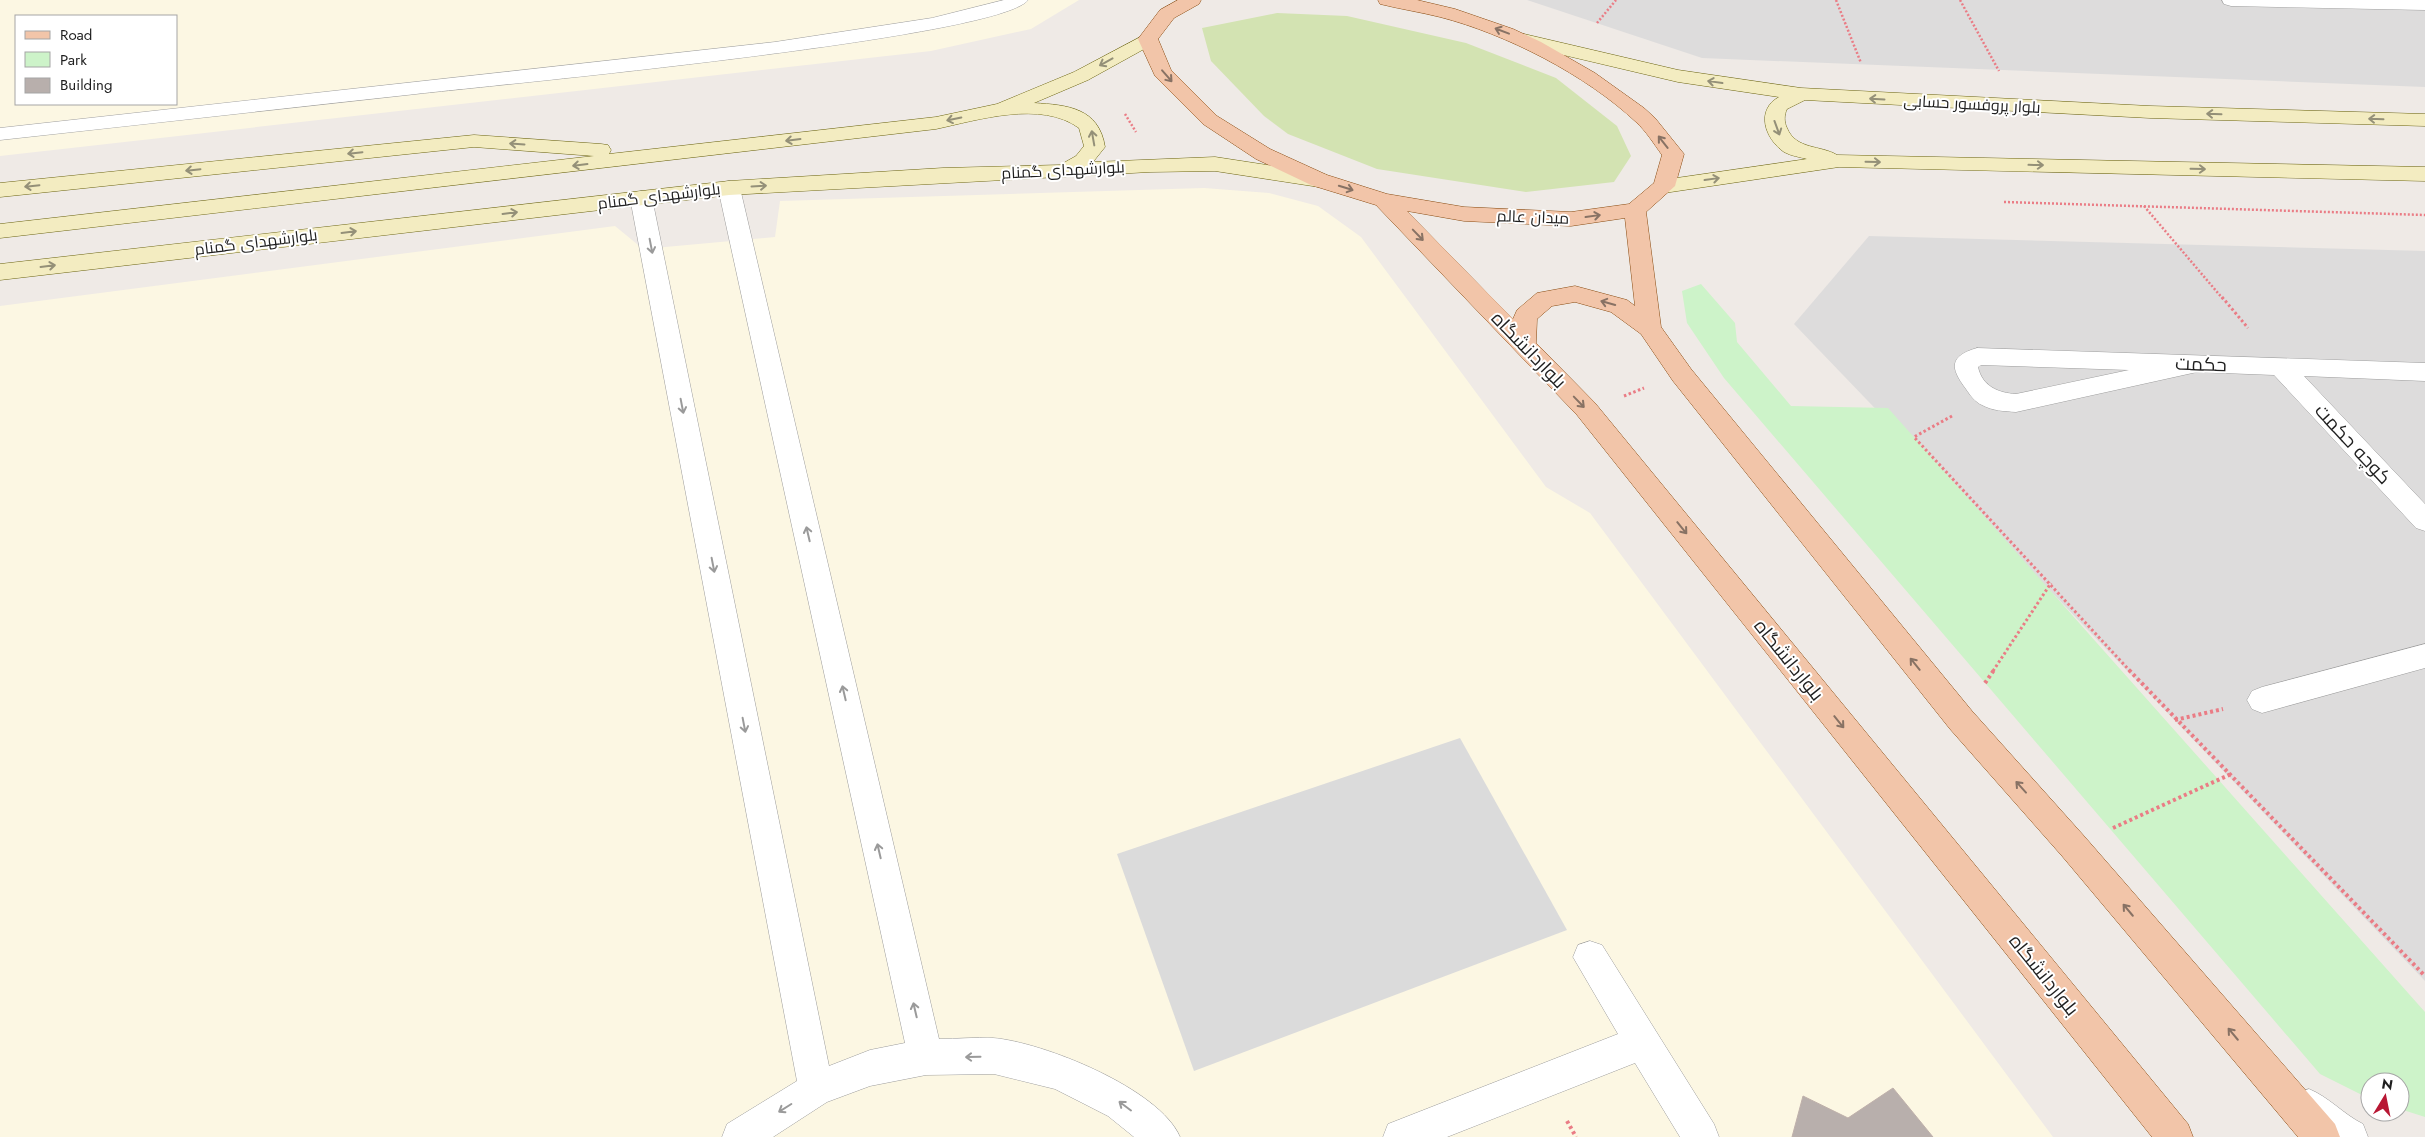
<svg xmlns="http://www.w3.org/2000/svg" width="2425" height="1137" viewBox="0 0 2425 1137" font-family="Jost,Cairo,sans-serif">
	<rect width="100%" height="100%" fill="#efeae6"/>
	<g fill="#dddcdc">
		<polygon points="1527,0 2425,0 2425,87 1702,58"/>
		<polygon points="1869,236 2425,251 2425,981 1794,324"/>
	</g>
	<g fill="#fcf7e3" fill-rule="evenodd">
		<path d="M 0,0 L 1079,0 L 1031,29 L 931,51 L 0,156 ZM 16,16 L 176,16 L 176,104 L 16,104 Z"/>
		<polygon points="1204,188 1269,193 1318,206 1361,237 1546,487 1590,513 2053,1137 0,1137 0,306 615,226 643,249 775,237 780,201"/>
	</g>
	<polygon fill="#d3e3b2" points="1277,13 1347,16 1466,43 1556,78 1617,126 1631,156 1614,182 1526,192 1377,169 1288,134 1264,116 1211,61 1202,28"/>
	<polygon fill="#cdf3c9" points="1701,284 1735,323 1737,342 1791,406 1888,408 2425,1012 2425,1117 2400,1109 2400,1082 2370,1082 2370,1099 2320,1074 1724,378 1687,323 1682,291"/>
	<polygon fill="#dbdbdb" points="1460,738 1567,930 1194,1071 1117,854"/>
	<polygon fill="#b8afac" stroke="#bfb0aa" points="1893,1088 1933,1137 1792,1137 1803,1096 1848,1118"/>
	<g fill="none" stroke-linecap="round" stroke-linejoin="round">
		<g stroke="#9c9c9c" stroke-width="1">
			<g id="service">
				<path d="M 1004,0 L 1028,0 C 1000,38 494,85 416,94 C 277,109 139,125 0,140 L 0,128 L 775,42 L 932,18 Z"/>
				<path d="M 729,181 L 737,183 L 740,188 L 939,1039 C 957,1039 975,1037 993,1038 C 1043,1042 1160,1089 1180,1137 L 1134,1137 L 1108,1116 L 1055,1089 L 994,1074 L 926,1075 L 870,1086 L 827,1102 L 773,1137 L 722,1137 L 727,1124 L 797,1081 L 630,198 L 633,193 L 641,191 L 649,193 L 652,198 L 829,1066 L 870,1050 L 905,1043 L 718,188 L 721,183 Z"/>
				<polygon points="1590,941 1602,945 1714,1124 1719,1137 1680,1137 1635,1063 1447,1137 1383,1137 1388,1124 1618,1034 1573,957 1578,945"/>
			</g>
		</g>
		<g stroke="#9c9c9c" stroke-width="1">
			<g id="minor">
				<polygon points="2222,0 2425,0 2425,10 2231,6 2224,4"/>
				<path d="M 1977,348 L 2425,363 L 2425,381 L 2304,376 L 2425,504 L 2425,531 L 2416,528 L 2274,375 L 2197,372 L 2016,412 C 2004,411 1993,411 1982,405 C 1975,402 1970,395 1966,389 C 1950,368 1949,356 1977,348 ZM 1981,365 L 2129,370 L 2016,394 C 1998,393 1982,386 1978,367 Z"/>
				<polygon points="2425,644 2425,668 2262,713 2252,709 2247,700 2252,691 2262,687"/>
				<path d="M 2309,1089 C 2329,1097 2343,1114 2363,1124 L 2368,1137 L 2317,1137 L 2296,1120 L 2291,1107 L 2296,1094 Z"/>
			</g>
		</g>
		<g stroke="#6b6411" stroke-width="1">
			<g id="secondary">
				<path d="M 1148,33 L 1155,35 L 1158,39 L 1155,43 L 1088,80 L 1034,103 C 1068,105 1099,108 1105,147 L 1093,162 L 1215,157 L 1319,173 L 1327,175 L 1330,180 L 1327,185 L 1319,187 L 1215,171 L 1150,172 L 729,195 L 0,280 L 0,264 L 729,181 L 943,168 L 1060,165 L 1076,156 L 1084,146 L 1079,128 C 1041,100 978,120 936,129 L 0,238 L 0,224 L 594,156 L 474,147 L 0,197 L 0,183 L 474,135 L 601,144 L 608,145 L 611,150 L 609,154 L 936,117 L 997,104 L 1074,72 Z"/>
				<path d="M 1524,34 L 1678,70 L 1801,88 L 2150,106 L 2425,114 L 2425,126 L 2150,118 L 1805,100 L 1787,109 C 1784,115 1784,122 1787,128 C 1796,150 1821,145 1837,155 L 2425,167 L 2425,181 L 1839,167 L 1664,193 L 1656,191 L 1653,186 L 1656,181 L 1807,159 C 1800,157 1791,156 1784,152 C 1765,139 1755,110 1779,97 L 1678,82 L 1517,44 L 1514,40 L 1517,36 Z"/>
			</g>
		</g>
		<g stroke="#894b11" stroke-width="1">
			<path id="primary" d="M 1178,0 L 1201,0 L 1199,4 L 1174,18 L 1158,39 L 1171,70 L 1217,116 L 1270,149 L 1327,175 L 1387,194 L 1464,207 L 1571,212 L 1629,204 L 1654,183 L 1662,155 C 1654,144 1646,131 1636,122 C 1586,75 1506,34 1440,17 C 1420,12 1400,9 1380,4 L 1378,0 L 1417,0 L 1455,9 L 1513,29 L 1541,42 L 1595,73 L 1644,108 L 1655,118 L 1684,154 L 1675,186 L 1646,212 L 1661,327 L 1691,369 L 1972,711 L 2084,836 L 2335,1124 L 2340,1137 L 2298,1137 L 2062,856 L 1950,729 L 1673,381 L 1641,334 L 1611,312 L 1575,302 L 1552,306 L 1537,319 L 1536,343 L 1595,403 L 2188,1124 L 2193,1137 L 2152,1137 L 1577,415 L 1376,205 L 1311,185 L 1256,159 L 1203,124 L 1155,76 L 1138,39 L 1160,10 ZM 1407,211 L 1464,221 L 1571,226 L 1625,218 L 1635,306 L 1627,300 L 1575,286 L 1537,293 L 1517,310 L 1513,319 Z"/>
		</g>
		<g stroke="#ea7c85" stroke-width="2.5" stroke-dasharray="2 2" stroke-linecap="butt">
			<polyline points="1836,0 1861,63"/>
			<polyline points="1960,0 1999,71"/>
			<polyline points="1597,23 1616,0"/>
			<polyline points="1125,114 1136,132"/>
			<polyline points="2004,202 2425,215"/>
			<polyline points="2144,206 2223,299"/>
		</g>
		<g stroke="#ea7c85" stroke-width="3" stroke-dasharray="2.5 2.5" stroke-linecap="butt">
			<polyline points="2222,297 2248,328"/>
			<polyline points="1624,396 1644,388"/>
			<polyline points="1952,416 1914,437 2130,671"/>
			<polyline points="1993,671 2051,583"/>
		</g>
		<g stroke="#ea7c85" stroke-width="4" stroke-dasharray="3 3" stroke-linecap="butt">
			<polyline points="2129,670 2425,976"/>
			<polyline points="1985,683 1994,670"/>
			<polyline points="2175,720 2223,709"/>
			<polyline points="2113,828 2231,774"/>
			<polyline points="1567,1121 1576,1137"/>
		</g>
		<use href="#service" fill="#fff" fill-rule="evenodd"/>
		<use href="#minor" fill="#fff" fill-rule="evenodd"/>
		<use href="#secondary" fill="#f3ecc1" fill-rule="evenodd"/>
		<use href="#primary" fill="#f2c5a9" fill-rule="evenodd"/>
	</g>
	<defs><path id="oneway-shaft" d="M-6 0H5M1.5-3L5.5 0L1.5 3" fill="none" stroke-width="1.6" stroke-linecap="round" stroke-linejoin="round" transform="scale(1.25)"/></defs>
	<g stroke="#887264">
		<use href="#oneway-shaft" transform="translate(1502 31) rotate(-159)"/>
		<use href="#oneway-shaft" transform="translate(1167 76) rotate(49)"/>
		<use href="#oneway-shaft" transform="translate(1663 142) rotate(-128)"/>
		<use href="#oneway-shaft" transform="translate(1346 188) rotate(17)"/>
		<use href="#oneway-shaft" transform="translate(1593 216) rotate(-8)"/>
		<use href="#oneway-shaft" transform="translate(1418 235) rotate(46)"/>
		<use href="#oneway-shaft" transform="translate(1608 303) rotate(-164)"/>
		<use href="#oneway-shaft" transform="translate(1579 402) rotate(46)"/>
		<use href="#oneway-shaft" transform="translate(1682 528) rotate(51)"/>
		<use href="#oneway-shaft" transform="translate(1915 664) rotate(-129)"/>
		<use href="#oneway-shaft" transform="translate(1839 722) rotate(51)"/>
		<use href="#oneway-shaft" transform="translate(2021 787) rotate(-132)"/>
		<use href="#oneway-shaft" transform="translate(2128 910) rotate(-130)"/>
		<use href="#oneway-shaft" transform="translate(2233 1034) rotate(-130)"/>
	</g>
	<g stroke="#949078">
		<use href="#oneway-shaft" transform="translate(1106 62) rotate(151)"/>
		<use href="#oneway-shaft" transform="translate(1715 82) rotate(-172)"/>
		<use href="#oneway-shaft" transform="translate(1877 99) rotate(-177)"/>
		<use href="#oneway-shaft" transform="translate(2214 114) rotate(-178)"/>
		<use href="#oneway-shaft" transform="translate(954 119) rotate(168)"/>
		<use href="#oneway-shaft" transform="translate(2376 119) rotate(-178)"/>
		<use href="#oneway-shaft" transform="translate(1777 128) rotate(70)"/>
		<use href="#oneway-shaft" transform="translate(1093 138) rotate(-100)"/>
		<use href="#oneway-shaft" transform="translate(793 140) rotate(173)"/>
		<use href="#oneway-shaft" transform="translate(517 144) rotate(-176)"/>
		<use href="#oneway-shaft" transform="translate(355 153) rotate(174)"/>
		<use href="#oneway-shaft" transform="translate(1873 162) rotate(1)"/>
		<use href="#oneway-shaft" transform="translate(580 165) rotate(173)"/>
		<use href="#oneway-shaft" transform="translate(2036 165) rotate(1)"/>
		<use href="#oneway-shaft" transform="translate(2198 169) rotate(1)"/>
		<use href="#oneway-shaft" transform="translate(193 170) rotate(174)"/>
		<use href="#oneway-shaft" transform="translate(1712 179) rotate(-8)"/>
		<use href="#oneway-shaft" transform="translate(32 186) rotate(174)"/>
		<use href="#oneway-shaft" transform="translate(759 186) rotate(-3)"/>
		<use href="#oneway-shaft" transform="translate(510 213) rotate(-7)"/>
		<use href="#oneway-shaft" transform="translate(349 232) rotate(-7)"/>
		<use href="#oneway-shaft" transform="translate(48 266) rotate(-7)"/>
	</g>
	<g stroke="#9a9a9a">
		<use href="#oneway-shaft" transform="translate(651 246) rotate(79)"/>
		<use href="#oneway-shaft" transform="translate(682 406) rotate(79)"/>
		<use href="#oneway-shaft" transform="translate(808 534) rotate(-103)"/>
		<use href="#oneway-shaft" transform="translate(713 565) rotate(79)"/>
		<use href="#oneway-shaft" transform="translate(844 693) rotate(-103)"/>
		<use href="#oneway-shaft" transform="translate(744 725) rotate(79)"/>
		<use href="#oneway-shaft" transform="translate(879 851) rotate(-103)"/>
		<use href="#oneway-shaft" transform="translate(915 1010) rotate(-103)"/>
		<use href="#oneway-shaft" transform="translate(973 1057) rotate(179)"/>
		<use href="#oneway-shaft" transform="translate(1125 1106) rotate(-143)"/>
		<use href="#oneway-shaft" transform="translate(785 1108) rotate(148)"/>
	</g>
	<g text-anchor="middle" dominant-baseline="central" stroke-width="4" stroke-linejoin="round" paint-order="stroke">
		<g font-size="16" fill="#1f1f1f" stroke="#fff">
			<text transform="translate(1972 104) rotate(3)">بلوار پروفسور حسابی</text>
			<text transform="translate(1063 170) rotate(-3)">بلوارشهدای گمنام</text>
			<text transform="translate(659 196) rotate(-7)">بلوارشهدای گمنام</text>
			<text transform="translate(1533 217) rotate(2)">میدان عالم</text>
			<text transform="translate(256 242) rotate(-7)">بلوارشهدای گمنام</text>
		</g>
		<g font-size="19" fill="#1f1f1f" stroke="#fff">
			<text transform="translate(1529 350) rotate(46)">بلواردانشگاه</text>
			<text transform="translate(2201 364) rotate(2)">حکمت</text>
			<text transform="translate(2353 444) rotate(47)">کوچه حکمت</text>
			<text transform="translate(1789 660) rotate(51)">بلواردانشگاه</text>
			<text transform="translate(2044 975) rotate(51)">بلواردانشگاه</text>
		</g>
	</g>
	<rect x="15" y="15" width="162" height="90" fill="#ffffff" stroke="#a5a5a5"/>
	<rect x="25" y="31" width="25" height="8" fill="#f2c5a9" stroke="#a5a5a5"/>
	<text x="60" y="40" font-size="15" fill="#1f1f1f">Road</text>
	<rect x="25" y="52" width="25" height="15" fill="#cdf3c9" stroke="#a5a5a5"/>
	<text x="60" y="65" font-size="15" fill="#1f1f1f">Park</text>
	<rect x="25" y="78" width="25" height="15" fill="#b8afac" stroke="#a5a5a5"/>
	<text x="60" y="90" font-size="15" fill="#1f1f1f">Building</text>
	<g transform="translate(2385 1097) rotate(10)"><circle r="24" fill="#ffffff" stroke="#a5a5a5"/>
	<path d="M0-4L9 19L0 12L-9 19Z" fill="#b81734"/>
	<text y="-8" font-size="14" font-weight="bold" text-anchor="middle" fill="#1f1f1f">N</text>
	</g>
</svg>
